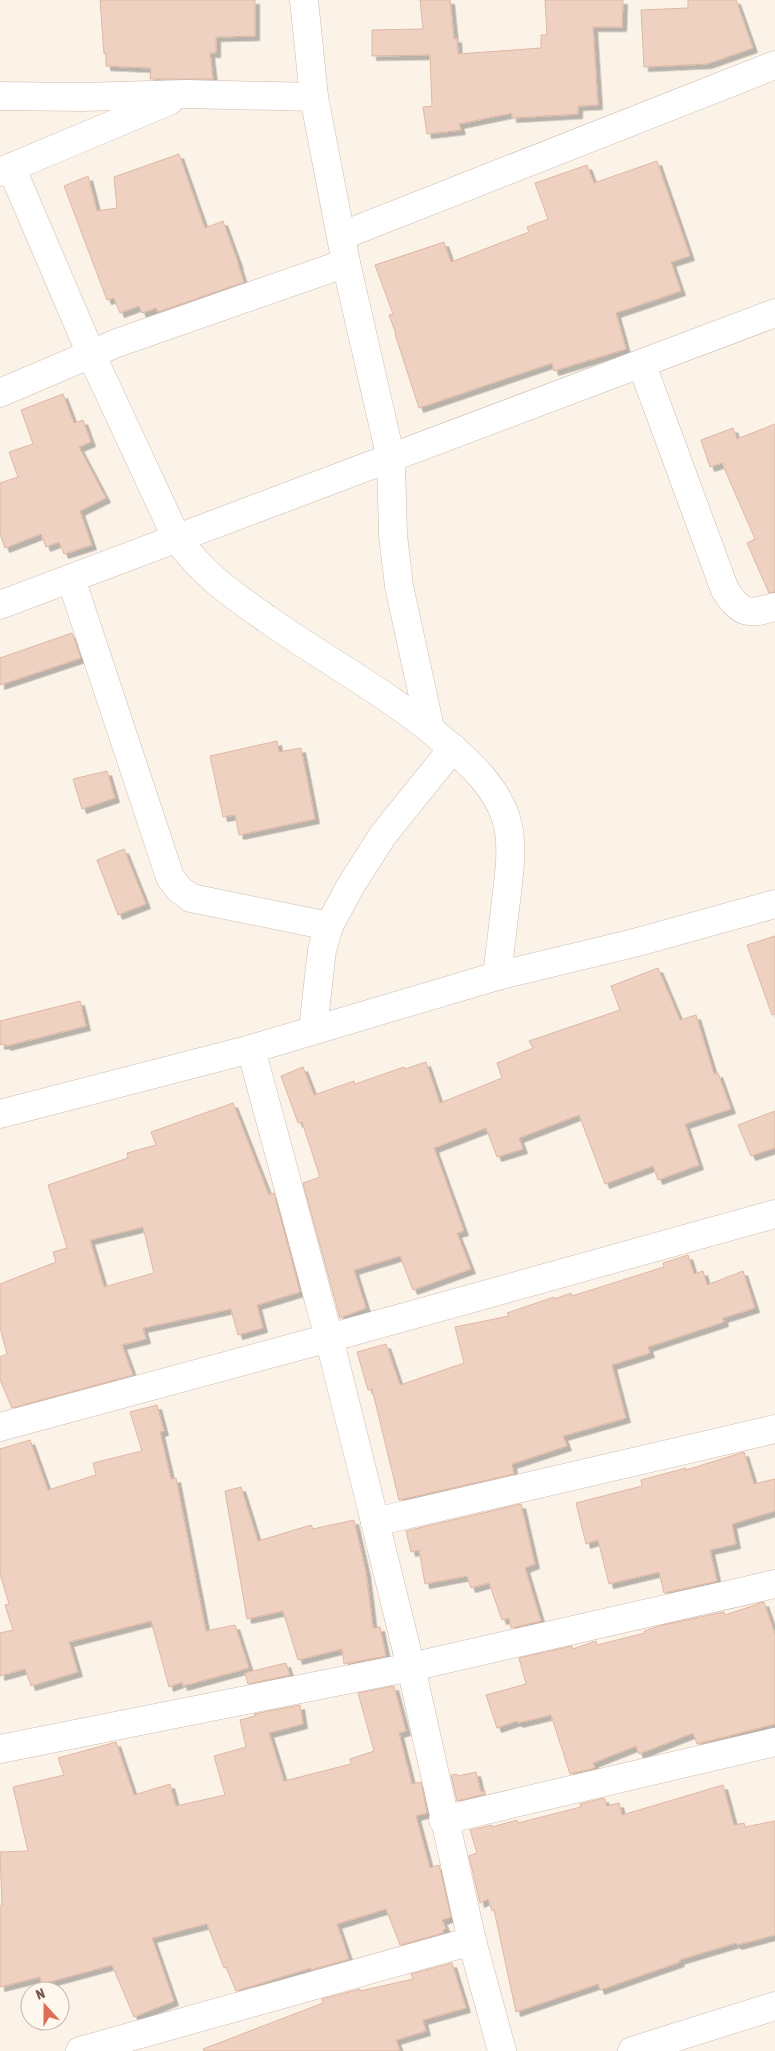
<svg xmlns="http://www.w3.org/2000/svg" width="775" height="2051" viewBox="0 0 775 2051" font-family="'Asap Condensed',sans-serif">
	<defs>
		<filter id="shadow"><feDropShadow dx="4.5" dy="4.5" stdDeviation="0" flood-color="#0004"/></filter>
	</defs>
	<rect width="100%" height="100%" fill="#fbf3e8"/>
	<g fill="#efd1c2" stroke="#e0b7a3" fill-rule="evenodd" filter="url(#shadow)">
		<polygon points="100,0 255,0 255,36 216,37 216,53 210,53 213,79 150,79 151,68 106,66 106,53 104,54"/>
		<polygon points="420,0 450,0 454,39 457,38 458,54 541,48 541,35 547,35 545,0 623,0 622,27 593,27 598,105 578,106 578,114 512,118 512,113 459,124 461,130 427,134 423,107 432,106 430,55 372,56 372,30 423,29"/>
		<polygon points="688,0 736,0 753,48 707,64 644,67 641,10 688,8"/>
		<polygon points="179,154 205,228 223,221 239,265 238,265 244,282 158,312 156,308 142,313 139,306 120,313 114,298 107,300 64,186 88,176 97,211 117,208 114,177"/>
		<polygon points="657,161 690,256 671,262 681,291 616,313 626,349 554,371 552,363 419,408 395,334 396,334 389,315 393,314 375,265 444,242 451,262 529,232 527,227 548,219 535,183 587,165 594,183"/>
		<polygon points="63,394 74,423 83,420 91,442 79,447 106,498 80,511 92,545 64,554 59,542 46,547 41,534 5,548 0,534 0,483 18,477 9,452 33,444 21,410"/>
		<polygon points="775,424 775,592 769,593 747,543 755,539 722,463 710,467 701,440 733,428 737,439"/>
		<polygon points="72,633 81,658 0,685 0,658"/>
		<polygon points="277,741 279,752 301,748 315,819 239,835 235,815 223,817 210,756"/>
		<polygon points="107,771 115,798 82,809 73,779"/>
		<polygon points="124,849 146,904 118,915 97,860"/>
		<polygon points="775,936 775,1014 772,1015 747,945"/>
		<polygon points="658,968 680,1020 696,1015 714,1074 718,1073 731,1109 685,1124 699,1165 658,1180 653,1166 605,1184 579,1115 519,1138 523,1149 497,1157 486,1128 434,1148 464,1231 457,1233 471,1269 413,1290 400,1256 354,1270 366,1308 340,1318 303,1183 320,1177 302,1122 298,1123 281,1076 303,1067 314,1095 354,1081 355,1084 404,1067 405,1069 426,1062 440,1103 502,1078 497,1063 533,1048 529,1041 620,1010 611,986"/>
		<polygon points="80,1001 86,1026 6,1046 5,1044 0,1045 0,1021"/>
		<path d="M 233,1103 L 269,1195 L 274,1193 L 300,1292 L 257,1305 L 263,1328 L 238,1335 L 231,1309 L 143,1328 L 146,1339 L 122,1345 L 133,1375 L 12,1408 L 0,1380 L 0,1357 L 7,1354 L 0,1328 L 0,1284 L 56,1262 L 53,1252 L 67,1248 L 48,1185 L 128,1158 L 127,1153 L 156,1145 L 151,1132 ZM 143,1227 L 154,1273 L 104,1287 L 90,1240 Z"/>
		<polygon points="775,1111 775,1148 751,1156 738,1125"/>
		<polygon points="688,1255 694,1274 703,1271 707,1285 743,1271 755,1308 723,1318 724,1322 648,1347 650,1353 612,1365 626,1418 563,1436 567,1446 512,1464 514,1474 399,1500 372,1389 368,1390 357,1352 386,1344 400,1385 464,1363 455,1327 509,1316 507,1313 554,1297 554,1299 571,1293 572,1296 664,1267 663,1263"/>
		<polygon points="157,1405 164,1431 160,1432 171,1479 176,1478 206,1631 235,1625 249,1668 183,1686 182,1682 169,1687 151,1621 69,1642 78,1672 31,1686 25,1669 0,1676 0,1633 13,1630 5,1605 9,1604 0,1574 0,1449 30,1440 48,1490 96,1475 93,1463 142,1451 130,1412"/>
		<polygon points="744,1452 754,1484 775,1479 775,1511 732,1524 736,1544 710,1550 717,1581 664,1593 659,1572 609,1584 598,1540 586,1544 576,1503 642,1486 641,1480 686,1468 686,1470"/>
		<polygon points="241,1487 258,1541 311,1525 313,1529 354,1520 366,1572 373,1628 380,1627 386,1656 344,1664 342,1649 298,1660 283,1611 247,1619 225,1491"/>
		<polygon points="521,1504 535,1564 525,1568 541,1621 511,1628 509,1618 502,1620 489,1583 471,1588 467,1576 425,1584 419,1550 411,1552 406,1531"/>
		<polygon points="764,1602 775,1634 775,1724 697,1744 693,1733 639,1754 636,1746 593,1763 595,1768 570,1774 551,1715 518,1723 517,1721 497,1728 486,1695 526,1684 519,1658 572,1646 573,1649 596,1641 597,1645 645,1633 644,1631 663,1625 724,1612 725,1615"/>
		<polygon points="286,1663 290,1675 248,1684 245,1673"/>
		<polygon points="394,1686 406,1731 399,1733 412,1784 421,1782 427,1813 416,1816 430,1868 439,1865 451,1917 442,1920 446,1929 443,1930 443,1933 400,1945 386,1909 337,1924 349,1959 311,1970 311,1968 236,1991 226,1967 224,1968 207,1924 152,1938 174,2001 134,2017 112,1965 42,1984 40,1977 0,1987 0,1906 2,1905 0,1852 28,1851 13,1787 64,1775 58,1758 116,1742 134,1795 170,1784 176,1806 225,1795 214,1756 246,1747 240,1720 255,1716 254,1714 300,1705 303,1724 269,1733 284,1781 351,1764 350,1759 374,1751 358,1693"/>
		<polygon points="476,1772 481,1792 485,1791 485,1794 457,1801 451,1775 457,1774 458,1776"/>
		<polygon points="723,1785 734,1825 744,1823 745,1827 775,1821 775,1935 737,1945 736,1943 679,1960 680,1962 600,1990 598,1984 516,2012 494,1910 492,1911 488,1899 480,1903 469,1856 477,1853 470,1830 492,1825 492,1827 517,1820 518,1823 581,1807 580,1804 604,1798 607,1806 619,1803 622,1815"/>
		<polygon points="452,1963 466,2008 423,2020 426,2031 396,2040 400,2051 204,2051 203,2049 323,2003 322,1999 360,1989 360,1991 413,1979 411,1974"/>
	</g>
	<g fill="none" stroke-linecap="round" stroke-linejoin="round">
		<g stroke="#cdbaaf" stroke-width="29">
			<g id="minor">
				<polyline points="304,0 314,97 346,263 391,459 393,535 399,586 430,728"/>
				<polyline points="0,96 82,97 186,94 314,97"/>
				<path d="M 11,167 L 91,354 L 177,539 C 205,576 230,593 267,619 C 328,662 395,697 451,747 C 473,766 496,788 506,818 C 514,845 509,874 506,901 C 503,926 500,951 497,976"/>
				<polyline points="0,172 169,101"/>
				<polyline points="341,236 775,65"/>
				<path d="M 642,365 L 725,590 C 741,614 748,615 775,607"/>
				<polyline points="0,393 117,343 346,263"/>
				<polyline points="71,579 170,877 179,889 191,898 329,926"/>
				<polyline points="0,605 775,313"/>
				<polyline points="313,1029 322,950 329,926 351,885 383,835 453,748"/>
				<polyline points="251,1049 329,1338 375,1522 411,1667 472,1941 502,2051"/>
				<polyline points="0,1114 251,1049 497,976 634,943 775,904"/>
				<polyline points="0,1427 329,1338 775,1214"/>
				<polyline points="375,1522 775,1429"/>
				<polyline points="0,1749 411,1667 775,1584"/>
				<polyline points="443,1820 775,1742"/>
				<polyline points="80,2051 472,1941"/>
				<polyline points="632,2051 775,2006"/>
			</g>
		</g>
		<use href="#minor" stroke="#fff" stroke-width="28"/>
	</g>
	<g transform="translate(45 2006) rotate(339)"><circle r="24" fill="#fef7ee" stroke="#c7b8ae"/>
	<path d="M0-4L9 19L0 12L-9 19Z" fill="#dc6d56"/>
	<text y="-8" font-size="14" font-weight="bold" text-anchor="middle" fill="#74594e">N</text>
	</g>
</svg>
